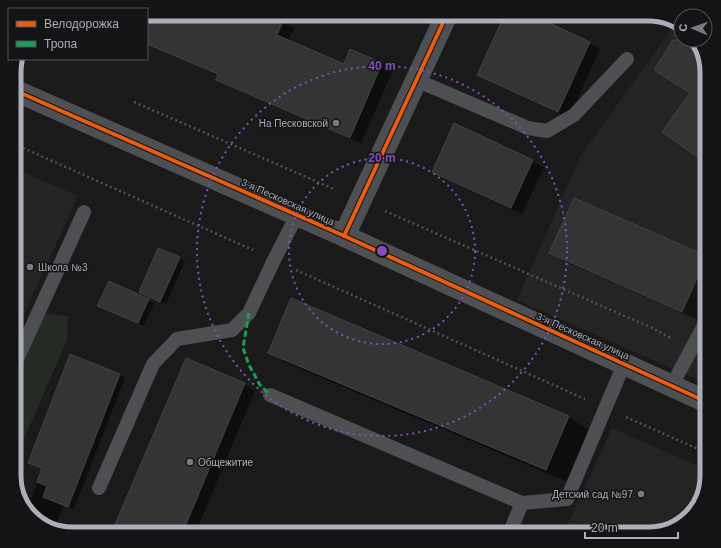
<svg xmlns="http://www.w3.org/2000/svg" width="721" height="548" viewBox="0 0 721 548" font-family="Helvetica,sans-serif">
	<rect width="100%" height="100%" fill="#1a1a1a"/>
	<g fill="#242425">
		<polygon points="676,23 681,25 681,40 696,40 701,46 707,71 707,384 517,300 580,157"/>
		<polygon points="14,168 78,196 14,337"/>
		<polygon points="612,428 707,470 707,477 695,512 675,528 649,534 558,534 565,530"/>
	</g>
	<polygon fill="#242a24" points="45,314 68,316 67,340 14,462 14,383"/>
	<g fill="#0007">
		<polygon points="147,14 265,14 294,28 288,41 345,65 382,64 393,70 361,143 228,86 217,80 219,75 147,44"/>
		<polygon points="681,29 681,40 696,40 701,46 707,71 691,93 655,70"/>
		<polygon points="589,43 600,49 569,118 489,81 478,74"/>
		<polygon points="532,161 544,167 522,214 444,178 433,171"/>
		<polygon points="574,199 707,257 707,299 698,320 566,262 551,253"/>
		<polygon points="179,258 185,261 166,304 146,295"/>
		<polygon points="148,300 154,303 144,326 104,308"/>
		<polygon points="291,300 568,417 590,430 568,482 291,365 269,352"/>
		<polygon points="119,374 125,378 74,509 64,505 54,528 36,522 27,510 43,468 35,465"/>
		<polygon points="244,384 255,391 195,534 129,534 116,527"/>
		<polygon points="404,526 423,534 400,534"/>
	</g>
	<g fill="#343435" stroke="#424346">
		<polygon points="147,14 268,14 283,21 277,35 344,64 350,49 382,63 350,138 216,80 218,74 147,44"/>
		<polygon points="505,14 530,14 590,42 558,112 477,75"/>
		<polygon points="673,40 696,40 701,46 707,71 707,164 662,132 690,93 654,70"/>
		<polygon points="454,123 533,160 511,208 432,172"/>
		<polygon points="574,198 707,256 682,312 549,253"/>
		<polygon points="158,248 180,257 160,302 139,292"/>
		<polygon points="109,281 149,299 138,323 97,306"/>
		<polygon points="291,298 569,416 546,470 268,353"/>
		<polygon points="70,354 120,374 68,507 43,497 47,486 37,482 42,468 28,463"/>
		<polygon points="186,358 245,383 182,534 131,534 114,527"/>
	</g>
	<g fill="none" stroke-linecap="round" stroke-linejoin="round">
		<g stroke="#505153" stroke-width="2.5" stroke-dasharray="2 3" stroke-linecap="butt">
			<polyline points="134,102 336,190"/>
			<polyline points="14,144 253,250"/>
			<polyline points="385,211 652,328 671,338"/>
			<polyline points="296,270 585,399"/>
			<polyline points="626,417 707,453"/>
		</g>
		<g stroke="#4e4f52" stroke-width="14">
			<polyline points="416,80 528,128 547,131 574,115 627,59"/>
			<polyline points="14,366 84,212"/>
			<polyline points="672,385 707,320"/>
			<polyline points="270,395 522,503"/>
			<polyline points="99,488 153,364 177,339 232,330 249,313 274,260 297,215"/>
			<polyline points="509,534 522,503 567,499 624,364"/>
		</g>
		<g stroke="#4e4f52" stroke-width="22">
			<polyline points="14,90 340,234 707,402"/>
			<polyline points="344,236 447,14"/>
		</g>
		<polyline stroke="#1a9f57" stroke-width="3" stroke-dasharray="6 3" stroke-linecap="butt" points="249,313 243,348 249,365 260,385 270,395"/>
		<g stroke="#141416" stroke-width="6">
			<g id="cycleway">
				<polyline points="14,90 340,234 707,402"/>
				<polyline points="344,236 447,14"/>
			</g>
		</g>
		<use href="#cycleway" stroke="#e95d12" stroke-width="4"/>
	</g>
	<g fill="none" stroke="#874dbe" stroke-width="2" stroke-dasharray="2 4">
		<circle cx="382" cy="251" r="93"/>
		<circle cx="382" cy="251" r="185"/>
	</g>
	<g fill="#797b81" stroke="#141416" stroke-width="1.5">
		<circle cx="336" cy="123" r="4"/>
		<circle cx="30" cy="267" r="4"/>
		<circle cx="190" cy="462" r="4"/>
		<circle cx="641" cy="494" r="4"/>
	</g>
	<g text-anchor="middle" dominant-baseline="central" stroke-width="3" stroke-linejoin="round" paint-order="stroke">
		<g font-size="10" fill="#acafb9" stroke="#141416" text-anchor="end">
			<text x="328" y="123">На Песковской</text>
			<text x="38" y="267" text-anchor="start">Школа №3</text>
			<text x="198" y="462" text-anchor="start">Общежитие</text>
			<text x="633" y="494">Детский сад №97</text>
		</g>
		<g font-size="10" fill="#acafb9" stroke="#141416">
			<text transform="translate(288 202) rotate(24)">3-я Песковская улица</text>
			<text transform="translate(583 336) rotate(24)">3-я Песковская улица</text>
		</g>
	</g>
	<path d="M0 0H721V548H0ZM72 21H649A51 51 0 0 1 700 72V476A51 51 0 0 1 649 527H72A51 51 0 0 1 21 476V72A51 51 0 0 1 72 21Z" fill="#141416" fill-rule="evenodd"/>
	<path fill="none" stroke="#acafb9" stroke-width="5" d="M72 21H649A51 51 0 0 1 700 72V476A51 51 0 0 1 649 527H72A51 51 0 0 1 21 476V72A51 51 0 0 1 72 21Z"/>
	<circle cx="382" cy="251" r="6" fill="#874dbe" stroke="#141416" stroke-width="2"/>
	<g font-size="12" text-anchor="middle" font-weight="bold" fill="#874dbe" stroke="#141416" stroke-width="3" stroke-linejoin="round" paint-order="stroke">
		<text x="382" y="70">40 m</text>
		<text x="382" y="162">20 m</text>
	</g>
	<rect x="8" y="8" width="140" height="52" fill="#141416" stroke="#515257"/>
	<rect x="16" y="21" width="20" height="6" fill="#e95d12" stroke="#515257"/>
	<text x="44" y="28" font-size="12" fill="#acafb9">Велодорожка</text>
	<rect x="16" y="41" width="20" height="6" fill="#1a9f57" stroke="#515257"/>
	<text x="44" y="48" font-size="12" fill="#acafb9">Тропа</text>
	<g transform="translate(693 28) rotate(272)"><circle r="19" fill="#141416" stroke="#515257"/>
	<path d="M0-3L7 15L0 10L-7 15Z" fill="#797b81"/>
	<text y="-6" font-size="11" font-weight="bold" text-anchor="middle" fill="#acafb9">С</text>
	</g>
	<path d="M585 532v6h93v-6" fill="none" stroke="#acafb9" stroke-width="2"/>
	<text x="591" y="532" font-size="12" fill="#acafb9" stroke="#141416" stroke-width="3" paint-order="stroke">20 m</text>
</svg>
